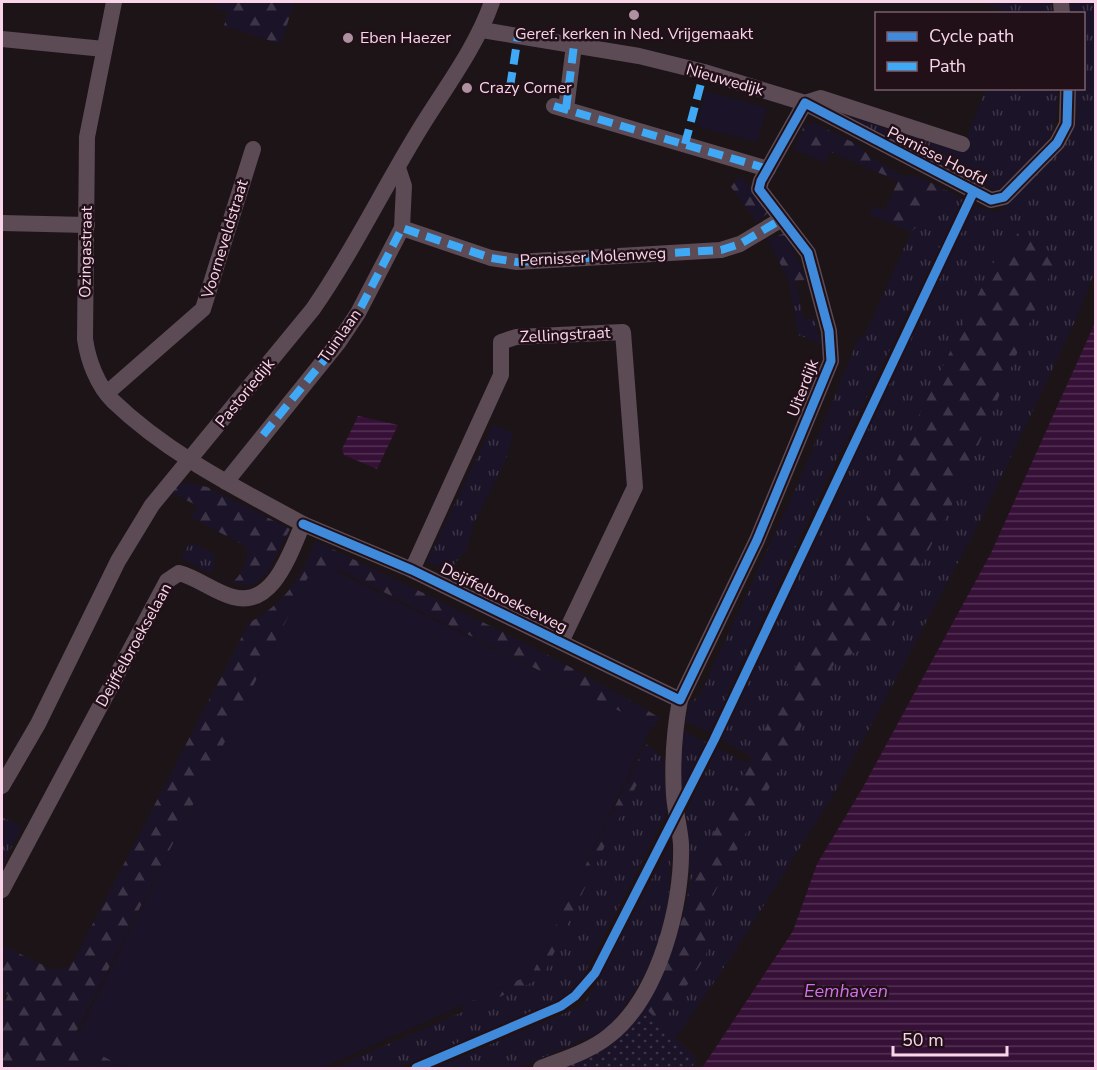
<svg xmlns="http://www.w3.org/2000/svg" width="1097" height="1070" viewBox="0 0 1097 1070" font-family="'Nunito Sans',sans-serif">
	<defs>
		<pattern id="grass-tufts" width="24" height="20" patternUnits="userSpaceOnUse" patternTransform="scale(1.5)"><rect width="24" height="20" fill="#1b1428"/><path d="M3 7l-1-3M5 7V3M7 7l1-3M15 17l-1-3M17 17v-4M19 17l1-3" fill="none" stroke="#3d3547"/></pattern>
		<pattern id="forest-firs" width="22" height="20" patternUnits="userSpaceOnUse" patternTransform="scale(1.5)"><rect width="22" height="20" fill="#1b1428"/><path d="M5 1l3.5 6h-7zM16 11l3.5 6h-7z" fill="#3d3547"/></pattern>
		<pattern id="park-dots" width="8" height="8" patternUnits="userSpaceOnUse" patternTransform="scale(1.5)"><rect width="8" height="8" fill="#1b1428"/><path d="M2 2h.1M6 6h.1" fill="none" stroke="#3d3547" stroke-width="1.8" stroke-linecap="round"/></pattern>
		<pattern id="water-rules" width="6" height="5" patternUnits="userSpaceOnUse" patternTransform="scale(1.5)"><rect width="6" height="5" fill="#361037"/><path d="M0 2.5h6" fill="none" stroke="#543254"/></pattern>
	</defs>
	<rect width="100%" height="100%" fill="#1d1418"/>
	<g fill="url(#grass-tufts)">
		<polygon points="983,2 1051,2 1052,13 1002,13 1002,10"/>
		<polygon points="1070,2 1095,2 1095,271 1077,317 984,514 838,787 737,948 683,1028 645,1068 633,1068 706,956 705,911 835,662 883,639 1020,231 997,256 752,757 720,739 974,206 996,212 1001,211 1074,130 1077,117 1075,89 1084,88 1084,14 1071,13"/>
		<path d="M 986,89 L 1057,89 C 1061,142 1035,156 1000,190 L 983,187 L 836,112 L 961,152 Z"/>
		<polygon points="944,189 963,199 827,479 710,732 685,721 690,703 700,695 801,477 859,337 864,337 911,232 928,216"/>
		<polygon points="789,281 795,281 804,319 815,319 821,344 798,335"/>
		<polygon points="493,424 513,433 506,460 473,525 467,549 449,571 427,562"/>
		<polygon points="193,543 215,555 214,566 210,573 181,558 189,544"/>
		<polygon points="682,730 706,742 682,791 680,767"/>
		<polygon points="717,748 749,764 690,882 686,812"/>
		<polygon points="655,751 663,759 668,810 578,986 565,997 398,1068 333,1068 541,978 611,833"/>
		<polygon points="2,817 22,827 2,865"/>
		<polygon points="671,843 669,904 661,936 644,976 619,1015 605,1030 519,1068 435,1068 582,1006 593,990"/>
	</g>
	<g fill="url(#forest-firs)">
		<polygon points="215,2 294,2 281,44 224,26 228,12 214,7"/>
		<polygon points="813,122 860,146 868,155 900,175 919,177 944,189 928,216 911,232 869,214 874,206 885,210 898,181 831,152 825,163 794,149 804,126"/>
		<polygon points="740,175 769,212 757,222 731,187"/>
		<path d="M 1020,231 L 1057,258 L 959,491 L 883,639 L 835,662 L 705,911 L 706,956 L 633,1068 L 564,1068 C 578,1062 602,1055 614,1044 C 657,1001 680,942 690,882 L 997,256 Z"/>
		<polygon points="785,233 807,280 789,281 768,239"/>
		<path d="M 188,483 L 207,487 L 290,529 L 267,573 L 251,586 L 232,583 C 242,575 249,559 247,547 L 191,517 L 198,506 L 170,492 L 180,484 Z"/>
		<path d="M 316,541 C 432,598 550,651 660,718 L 654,727 L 598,716 L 594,698 L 340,570 L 311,575 L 76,1032 L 149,1068 L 2,1068 L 2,1008 L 8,995 L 2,992 L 2,945 L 53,970 L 66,968 L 74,960 L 249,623 C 289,600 297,581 316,541 Z"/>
		<polygon points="646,744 655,751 611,833 542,978 463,1013 460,988 536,965"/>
	</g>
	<polygon fill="url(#park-dots)" points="643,1006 697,1059 691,1068 554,1068 612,1045"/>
	<g fill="#1b1428">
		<polygon points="706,91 767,108 757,142 696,126"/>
		<polygon points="326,570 340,573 652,727 532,974 322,1068 125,1068 74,1041 309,575"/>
	</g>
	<g fill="url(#water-rules)">
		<polygon points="1095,323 1095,1068 702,1068 793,931 817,864 862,789 991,553"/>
		<polygon points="358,416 398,425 377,469 344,455 342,449"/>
	</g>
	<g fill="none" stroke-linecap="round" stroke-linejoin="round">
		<g stroke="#5c4a55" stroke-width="16">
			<polyline points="1061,2 1062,14"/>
			<polyline points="482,30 639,56 704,72 805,103 821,98 962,144"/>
			<polyline points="2,39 104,49"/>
			<polyline points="554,106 768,169"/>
			<polyline points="566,109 574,45"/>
			<polyline points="2,223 87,225"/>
			<polyline points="402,228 491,258 517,262 721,250 740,244 782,219"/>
			<polyline points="107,393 203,309 253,149"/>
			<polyline points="226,482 338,343 358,313 402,228 404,186 398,168"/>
			<polyline points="303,524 412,570 680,700 757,540 831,361 829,331 808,253 759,189 761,181 805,103 991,200 1004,197 1057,143 1067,124 1068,88"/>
			<polyline points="412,570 501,375 501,342 516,337 623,332 635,487 561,642"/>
			<path d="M 2,786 L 38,724 L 118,561 L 152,505 L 313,309 C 352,253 382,191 418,132 C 444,89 475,50 492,2"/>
			<path d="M 2,890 L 167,581 L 179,573 C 198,578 214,592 233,597 C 274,608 290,552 303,524 C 237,488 168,454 113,401 C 97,385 88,360 85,339 L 87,137 L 114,2"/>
			<path d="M 541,1068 C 564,1059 591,1051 610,1035 C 659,996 683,904 681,844 C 680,828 675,811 674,795 C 672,762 674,732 680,700"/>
		</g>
		<g stroke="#3fa9f5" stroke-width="8" stroke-dasharray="15 8" stroke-linecap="butt">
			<polyline points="510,87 518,36"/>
			<polyline points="554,106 768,169"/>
			<polyline points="566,109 574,45"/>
			<polyline points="685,144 704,72"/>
			<polyline points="263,435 338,343 358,313 402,228 491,258 517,262 721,250 740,244 782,219"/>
		</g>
		<g stroke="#211018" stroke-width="13">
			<g id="cycleway">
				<polyline points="303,524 412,570 680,700 757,540 831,361 829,331 808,253 759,189 761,181 805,103 991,200 1004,197 1057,143 1067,124 1068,88"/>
				<polyline points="416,1068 561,1006 575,996 595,973 714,740 973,193"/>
			</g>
		</g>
		<use href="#cycleway" stroke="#408adc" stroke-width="9"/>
	</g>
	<g fill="#ad91a0" stroke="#211018" stroke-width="2">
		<circle cx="634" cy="15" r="6"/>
		<circle cx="348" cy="38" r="6"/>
		<circle cx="467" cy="88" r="6"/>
	</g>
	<g text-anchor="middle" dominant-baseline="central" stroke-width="5" stroke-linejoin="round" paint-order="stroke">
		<g font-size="16" fill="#fad5ea" stroke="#211018" text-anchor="start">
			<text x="634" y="34" text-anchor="middle">Geref. kerken in Ned. Vrijgemaakt</text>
			<text x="360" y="38">Eben Haezer</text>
			<text x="479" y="88">Crazy Corner</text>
		</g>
		<g font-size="16" fill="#fad5ea" stroke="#211018">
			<text transform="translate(725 80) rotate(16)">Nieuwedijk</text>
			<text transform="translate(937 156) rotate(27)">Pernisse Hoofd</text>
			<text transform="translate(225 239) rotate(-73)">Voorneveldstraat</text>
			<text transform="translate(86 252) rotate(-89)">Ozingastraat</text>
			<text transform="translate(593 257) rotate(-3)">Pernisser Molenweg</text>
			<text transform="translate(565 335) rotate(-3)">Zellingstraat</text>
			<text transform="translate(340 336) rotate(-55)">Tuinlaan</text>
			<text transform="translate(803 388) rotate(-69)">Uiterdijk</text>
			<text transform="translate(245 393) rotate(-51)">Pastoriedijk</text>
			<text transform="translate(504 598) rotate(26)">Deijffelbroekseweg</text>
			<text transform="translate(134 645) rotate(-61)">Deijffelbroekselaan</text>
		</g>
		<g font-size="18" font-style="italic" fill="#d371ed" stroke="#211018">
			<text x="846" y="991">Eemhaven</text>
		</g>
	</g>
	<rect width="1097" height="1070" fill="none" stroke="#fad5ea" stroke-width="6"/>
	<rect x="875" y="12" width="210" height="78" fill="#211018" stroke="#785f6c" stroke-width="1.5"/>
	<rect x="887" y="32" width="30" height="9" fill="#408adc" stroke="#785f6c" stroke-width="1.5"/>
	<text x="929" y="42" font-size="18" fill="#fad5ea">Cycle path</text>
	<rect x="887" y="62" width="30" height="9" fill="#3fa9f5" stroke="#785f6c" stroke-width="1.5"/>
	<text x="929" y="72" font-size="18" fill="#fad5ea">Path</text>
	<path d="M893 1046v9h114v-9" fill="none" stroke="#fad5ea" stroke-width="3"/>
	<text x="902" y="1046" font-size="18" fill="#fad5ea" stroke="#211018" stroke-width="4.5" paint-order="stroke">50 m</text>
</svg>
